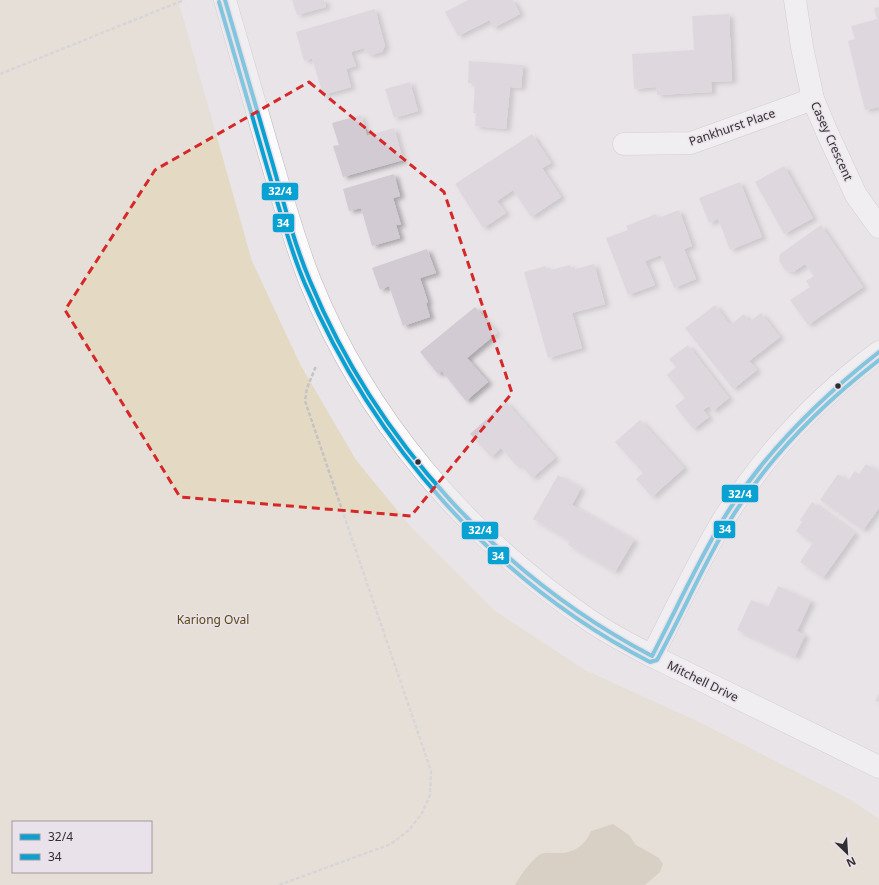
<svg xmlns="http://www.w3.org/2000/svg" width="879" height="885" viewBox="0 0 879 885" font-family="'Noto Sans',sans-serif">
	<defs>
		<filter id="shadow"><feDropShadow dx="4.5" dy="2.5" stdDeviation="2" flood-color="#0004"/></filter>
	</defs>
	<rect width="100%" height="100%" fill="#e8e4e8"/>
	<path fill="#e4dac4" fill-rule="evenodd" d="M 0,0 L 178,0 L 252,261 L 300,364 L 356,460 L 410,526 L 495,611 L 585,670 L 701,723 L 851,800 L 879,819 L 879,885 L 0,885 ZM 13,822 L 151,822 L 151,872 L 13,872 Z"/>
	<path fill="#c6b99b" d="M 613,824 L 629,835 L 636,845 L 659,858 L 663,864 L 660,872 L 645,885 L 515,885 C 520,876 532,859 541,854 C 546,852 552,853 557,853 C 573,854 585,846 591,831 Z"/>
	<g fill="#d3cbd3" filter="url(#shadow)">
		<polygon points="292,0 324,0 326,7 297,15"/>
		<polygon points="468,0 513,0 520,14 493,28 490,20 458,36 445,12"/>
		<polygon points="879,7 879,107 865,110 848,41 855,39 851,26 877,19 874,8"/>
		<polygon points="375,9 385,46 382,52 371,55 365,52 364,48 351,52 356,66 346,69 351,87 323,95 312,58 304,61 296,32"/>
		<polygon points="729,14 732,81 711,82 712,92 657,95 656,87 634,89 632,54 694,50 692,16"/>
		<polygon points="469,61 523,65 521,88 510,87 506,129 475,126 476,113 473,113 475,84 468,83"/>
		<polygon points="410,82 418,111 394,118 385,89"/>
		<polygon points="361,115 367,136 394,128 403,160 343,177 333,146 339,145 332,123"/>
		<polygon points="532,134 551,163 542,168 561,197 531,217 513,190 497,201 506,213 483,228 455,184"/>
		<polygon points="784,166 813,218 784,234 755,182"/>
		<polygon points="394,174 400,196 393,198 401,225 396,225 400,238 372,246 361,208 349,211 343,189"/>
		<polygon points="740,182 762,237 730,250 718,219 709,223 699,198"/>
		<polygon points="679,210 692,246 684,249 696,279 674,288 661,255 645,261 655,285 628,295 606,238 628,230 626,226 656,214 658,218"/>
		<polygon points="821,225 863,287 808,325 790,300 810,287 806,281 814,276 805,264 793,272 785,270 779,261 780,254"/>
		<polygon points="427,249 436,273 420,278 428,302 426,303 430,317 403,326 389,286 380,290 372,268"/>
		<polygon points="594,264 605,304 572,313 582,348 548,358 524,272 546,266 547,271 570,265 572,270"/>
		<polygon points="715,305 730,325 744,314 749,322 761,313 780,337 749,361 757,370 733,389 685,328"/>
		<polygon points="475,307 497,333 467,358 488,382 466,401 442,371 438,374 420,352"/>
		<polygon points="688,345 729,398 713,411 709,406 703,410 709,417 693,429 675,406 685,398 667,375 676,367 669,359"/>
		<polygon points="506,402 555,458 532,478 520,464 517,466 501,448 491,457 470,434"/>
		<polygon points="640,420 684,468 652,497 636,479 643,473 615,442"/>
		<polygon points="866,464 879,472 879,508 863,530 820,500 838,474 848,481 855,471 859,474"/>
		<polygon points="558,475 581,488 572,505 634,540 615,572 568,545 570,541 533,519"/>
		<polygon points="812,502 855,533 823,578 800,562 813,543 796,531 802,522 800,520"/>
		<polygon points="778,586 811,601 797,631 805,635 795,657 737,630 751,600 768,607"/>
		<polygon points="879,693 879,702 875,701"/>
	</g>
	<g fill="none" stroke-linecap="round" stroke-linejoin="round">
		<g stroke="#bab6ba" stroke-width="23">
			<g id="street">
				<polyline points="795,0 802,47 813,99 826,130 856,195 879,227"/>
				<polyline points="624,144 691,143 813,99"/>
				<polyline points="652,656 879,767"/>
			</g>
		</g>
		<g stroke="#bab6ba" stroke-width="23">
			<path id="secondary" d="M 225,0 C 239,50 254,99 268,149 C 281,193 293,238 310,281 C 365,418 467,537 589,620 C 609,634 631,645 652,656 C 676,610 698,561 725,517 C 766,453 818,397 879,352"/>
		</g>
		<g stroke="#c5c4c5" stroke-width="2.5" stroke-dasharray="4 2" stroke-linecap="butt">
			<polyline points="0,74 184,0"/>
			<polyline points="279,885 391,844 409,830 422,813 430,795 431,771 305,401 307,388 316,366"/>
		</g>
		<use href="#street" stroke="#fcfbfc" stroke-width="22"/>
		<use href="#secondary" stroke="#fcfbfc" stroke-width="22"/>
		<g stroke="#eae2ea" stroke-width="7">
			<path id="bus-1" d="M 225,0 C 241,55 257,110 273,165 C 284,204 294,243 310,281 C 376,440 499,576 652,656 C 676,610 697,563 724,518 C 764,453 819,399 879,352"/>
		</g>
		<g stroke="#eae2ea" stroke-width="7">
			<path id="bus-2" d="M 219,2 C 235,57 251,112 267,167 C 279,207 289,247 305,284 C 373,444 495,582 650,662 L 657,660 C 682,615 702,567 729,522 C 767,459 821,405 879,360"/>
		</g>
		<use href="#bus-1" stroke="#07a1d2" stroke-width="4"/>
		<use href="#bus-2" stroke="#07a1d2" stroke-width="4"/>
	</g>
	<path d="M0 0H879V885H0ZM 309,82 L 444,192 L 512,393 L 411,516 L 180,497 L 65,310 L 155,170 Z" fill="#e8e4e8" fill-opacity=".55" fill-rule="evenodd"/>
	<path fill="none" stroke="#d62828" stroke-width="3" stroke-dasharray="8 5" stroke-linejoin="round" d="M 309,82 L 444,192 L 512,393 L 411,516 L 180,497 L 65,310 L 155,170 Z"/>
	<g fill="#312e31" stroke="#eae2ea" stroke-width="1.5">
		<circle cx="838" cy="386" r="3.5"/>
		<circle cx="418" cy="462" r="3.5"/>
	</g>
	<g text-anchor="middle" dominant-baseline="central" stroke-width="3" stroke-linejoin="round" paint-order="stroke">
		<g font-size="12" fill="#312e31" stroke="#eae2ea">
			<text transform="translate(732 127) rotate(-19)">Pankhurst Place</text>
			<text transform="translate(832 141) rotate(66)">Casey Crescent</text>
			<text transform="translate(703 681) rotate(26)">Mitchell Drive</text>
		</g>
		<g font-size="12" fill="#5b4812" stroke="#eae2ea">
			<text x="213" y="619">Kariong Oval</text>
		</g>
	</g>
	<g stroke="#eae2ea" stroke-width="1.5">
		<rect x="261" y="182" width="38" height="19" rx="4" fill="#07a1d2"/>
		<rect x="272" y="213" width="23" height="20" rx="4" fill="#07a1d2"/>
		<rect x="721" y="484" width="38" height="19" rx="4" fill="#07a1d2"/>
		<rect x="713" y="520" width="23" height="19" rx="4" fill="#07a1d2"/>
		<rect x="461" y="521" width="38" height="19" rx="4" fill="#07a1d2"/>
		<rect x="487" y="546" width="23" height="19" rx="4" fill="#07a1d2"/>
	</g>
	<g font-size="11" text-anchor="middle" font-weight="bold" fill="#fff">
		<text x="280" y="195">32/4</text>
		<text x="283" y="227">34</text>
		<text x="740" y="498">32/4</text>
		<text x="725" y="533">34</text>
		<text x="480" y="534">32/4</text>
		<text x="498" y="560">34</text>
	</g>
	<rect x="12" y="821" width="140" height="52" fill="#eae2ea" stroke="#a09aa0"/>
	<rect x="20" y="834" width="20" height="6" fill="#07a1d2" stroke="#a09aa0"/>
	<text x="48" y="841" font-size="12" fill="#312e31">32/4</text>
	<rect x="20" y="854" width="20" height="6" fill="#07a1d2" stroke="#a09aa0"/>
	<text x="48" y="861" font-size="12" fill="#312e31">34</text>
	<g transform="translate(847 853) rotate(155)" stroke="#eae2ea" stroke-width="3" paint-order="stroke">
	<path d="M0-3L7 15L0 10L-7 15Z" fill="#312e31"/>
	<text y="-6" font-size="11" font-weight="bold" text-anchor="middle" fill="#312e31">N</text>
	</g>
</svg>
